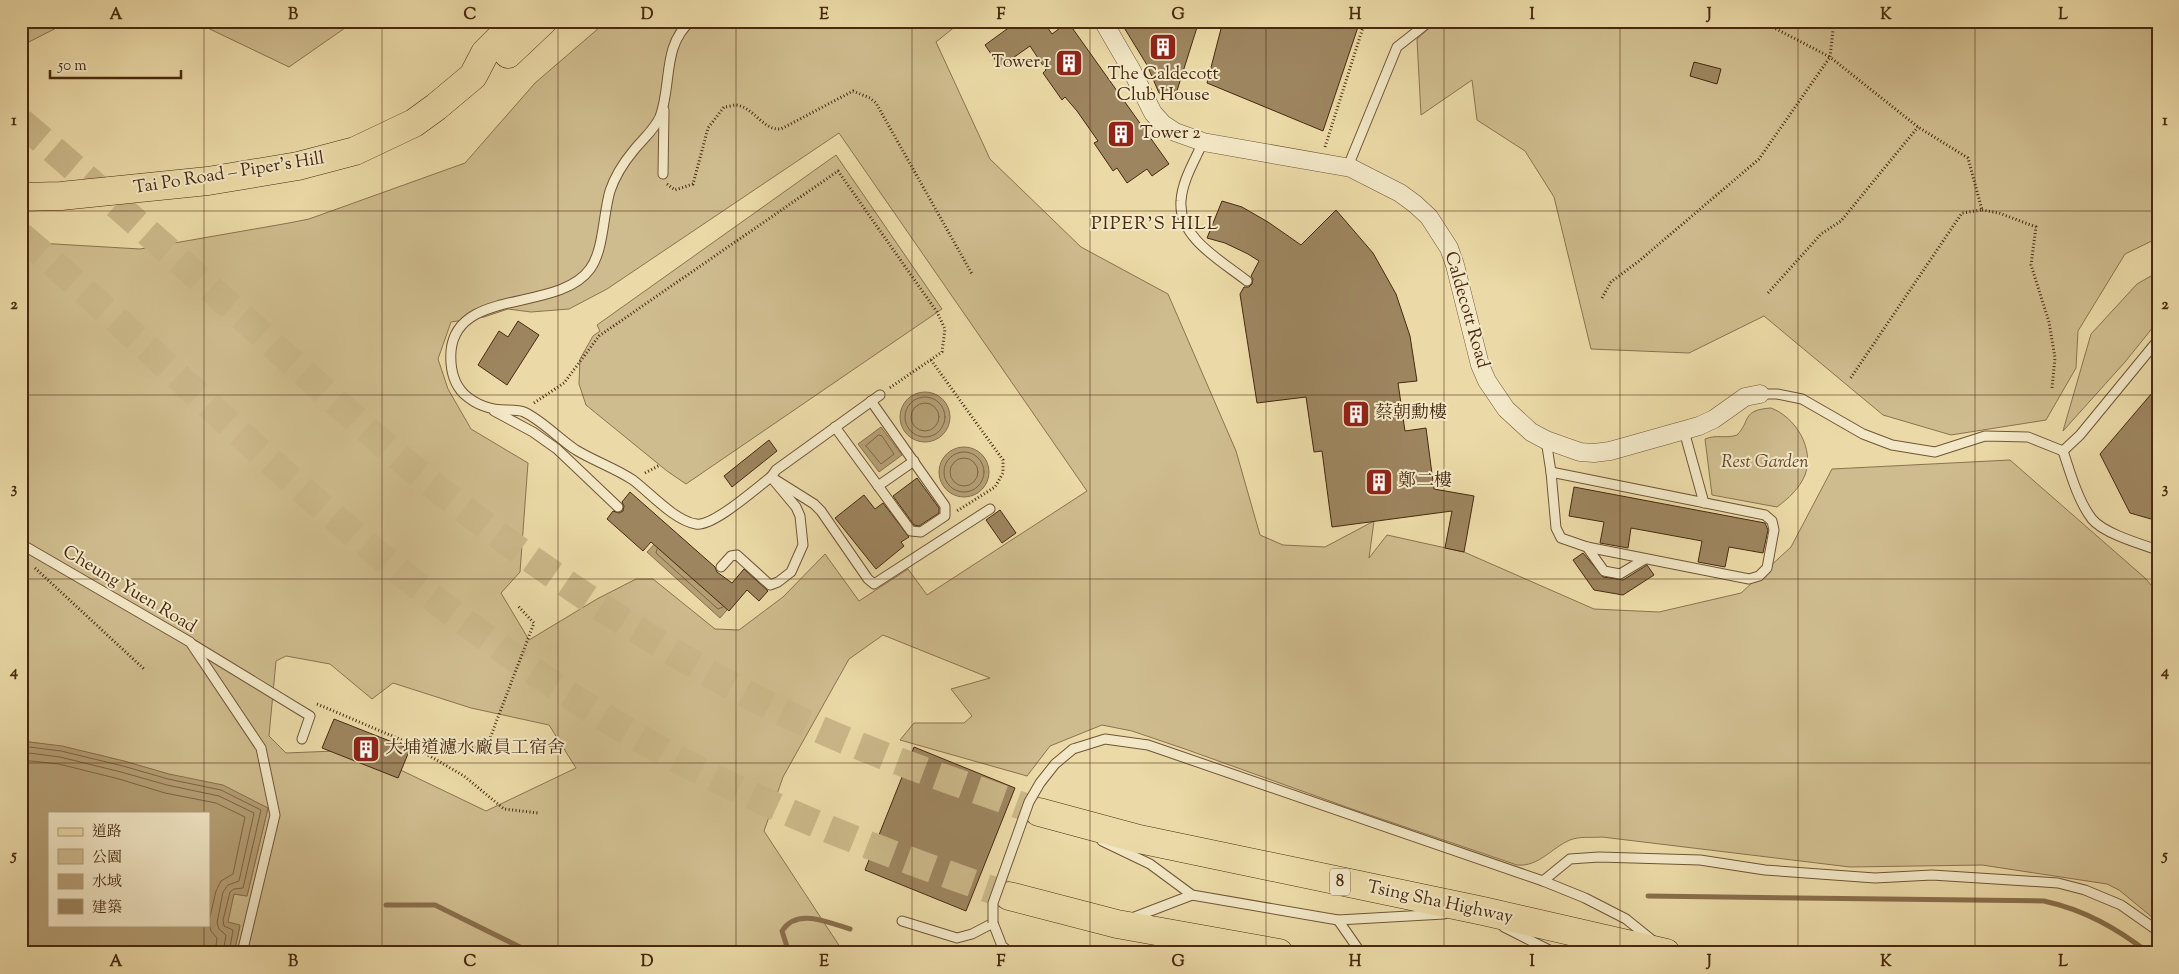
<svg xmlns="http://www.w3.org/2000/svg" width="2179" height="974" viewBox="0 0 2179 974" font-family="'Sorts Mill Goudy','Noto Serif TC',serif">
	<rect width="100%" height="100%" fill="#ebdaa7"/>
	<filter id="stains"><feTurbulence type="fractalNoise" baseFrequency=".004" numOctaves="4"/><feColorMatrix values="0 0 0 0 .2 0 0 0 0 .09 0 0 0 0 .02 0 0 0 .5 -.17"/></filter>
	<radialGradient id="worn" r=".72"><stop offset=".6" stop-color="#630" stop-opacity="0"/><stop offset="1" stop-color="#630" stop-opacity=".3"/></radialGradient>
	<g fill="#cfbc8e" stroke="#8c7250" fill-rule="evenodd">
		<polygon points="21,21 70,21 21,46"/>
		<polygon points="193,21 355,21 289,67"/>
		<path d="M 607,21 L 962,21 L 936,42 L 990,159 L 1081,247 L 1168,294 L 1236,451 L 1260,535 L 1283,545 L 1325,547 L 1374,521 L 1369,558 L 1387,535 L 1464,552 L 1594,609 L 1659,612 L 1741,593 L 1791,547 L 1832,469 L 2010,460 L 2145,578 L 2158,593 L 2158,922 L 2119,890 L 2107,884 L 1982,865 L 1850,867 L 1602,837 C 1591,838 1580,836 1570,840 C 1551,848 1539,867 1517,865 L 1352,809 L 1185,749 L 1132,731 L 1102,725 L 1050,746 L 1027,776 L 900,740 L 914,723 L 964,723 L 972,716 L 951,689 L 990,678 L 883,635 L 849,659 L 783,777 L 764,831 L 844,953 L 234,953 L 240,926 L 227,922 L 234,894 L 247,896 L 268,808 C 187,780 107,751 21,741 L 21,242 L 140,249 L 289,223 L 309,219 L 465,163 L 535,83 ZM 839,133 L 1087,491 L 927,595 L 908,569 L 859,601 L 825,554 L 783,597 L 739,630 L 715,629 L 653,579 L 636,579 L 597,599 L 529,640 L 501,593 L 520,572 L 528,463 L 471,429 L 448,389 L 438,359 L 451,322 L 484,317 L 508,309 L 531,312 L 569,309 L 607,289 ZM 286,656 L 330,664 L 372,699 L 393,683 L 471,708 L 549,725 L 576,768 L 486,811 L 359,750 L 286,753 L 269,736 L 276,661 Z"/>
		<polygon points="1437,21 2158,21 2158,238 2125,254 2078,331 2076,368 2046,420 1951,435 1883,415 1764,316 1689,353 1591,349 1554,197 1525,151 1477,120 1472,80 1421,115 1417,39"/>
		<polygon points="836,155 942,309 686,484 667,471 586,405 579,384 580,359 593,336 600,331 597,325"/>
		<polygon points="2158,272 2158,321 2125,362 2063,431 2091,334 2137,284"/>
		<path d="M 1771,408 C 1795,417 1815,448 1805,475 C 1799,489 1789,498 1777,507 L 1712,495 L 1705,439 C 1717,434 1726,439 1737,435 C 1751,421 1741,410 1771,408 Z"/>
	</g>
	<g fill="#b49e74" stroke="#896f4c" fill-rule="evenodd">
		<circle cx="925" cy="417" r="25"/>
		<polygon points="881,427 902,455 879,472 858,444"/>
		<circle cx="964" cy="472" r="25"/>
		<polygon points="660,538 733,603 720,618 647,552"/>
		<path d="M 21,741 L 62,746 L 124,761 L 169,774 L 223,785 L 268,808 L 247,896 L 234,894 L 228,922 L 240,925 L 234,953 L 21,953 ZM 49,813 L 209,813 L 209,925 L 49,925 Z"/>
	</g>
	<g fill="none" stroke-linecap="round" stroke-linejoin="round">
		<g stroke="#7e6442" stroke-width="1">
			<circle cx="925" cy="417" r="20"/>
			<circle cx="925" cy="417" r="14"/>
			<polygon points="879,435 882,436 894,454 881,464 866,446"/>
			<circle cx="964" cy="472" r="20"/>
			<circle cx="964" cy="472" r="14"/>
			<polyline points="657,549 656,553 718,609 723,607"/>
			<polyline points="21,746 61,751 123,766 168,779 221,790 261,810 243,888 234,889 230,892 223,920 224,926 233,930 229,953"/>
			<polyline points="21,752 60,757 121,772 167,785 219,796 254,813 239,881 228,885 223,892 217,923 219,929 226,935 223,953"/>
			<polyline points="21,760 59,764 119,779 165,793 216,803 245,817 233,874 221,881 216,891 209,921 211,931 217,938 215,953"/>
		</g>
		<g stroke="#896f4c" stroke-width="5">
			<path d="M 1648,896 L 2044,901 C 2085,910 2116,928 2149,953"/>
			<polyline points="386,905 435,905 532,953"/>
			<path d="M 789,953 L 782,931 C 797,907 829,923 850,929"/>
		</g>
	</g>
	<g fill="#9d855f" stroke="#482911">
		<polygon points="1018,21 1043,21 1052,34 1068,22 1169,164 1152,176 1147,169 1127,183 1117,168 1113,171 1094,143 1098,141 1077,111 1065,97 1062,100 1043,73 1046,70 1030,46 1000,67 985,45"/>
		<polygon points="1120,21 1199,21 1175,97 1159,93 1147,65"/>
		<polygon points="1223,21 1360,21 1323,131 1207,83"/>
		<polygon points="1694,62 1721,69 1717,84 1690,76"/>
		<polygon points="1222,201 1242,207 1268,222 1301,245 1336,210 1373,253 1396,294 1410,336 1417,381 1398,383 1405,431 1426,428 1434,489 1474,496 1464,552 1445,548 1452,511 1332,527 1322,451 1314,452 1306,397 1257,403 1240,294 1244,287 1249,287 1252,284 1253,279 1251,276 1259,261 1248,254 1225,243 1207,238"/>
		<polygon points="518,321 539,335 507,385 478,365 499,331 508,337"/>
		<polygon points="2158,386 2158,521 2130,513 2100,454"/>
		<polygon points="769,440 777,451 732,487 724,476"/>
		<polygon points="917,478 939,508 939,513 919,526 914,525 893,496"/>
		<polygon points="1574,487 1765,523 1768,530 1763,553 1729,547 1725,567 1698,562 1702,541 1631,528 1628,548 1600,543 1604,522 1569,516"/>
		<polygon points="630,492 715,567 717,572 732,583 744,569 768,591 759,601 747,590 729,611 651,542 643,551 607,519 613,511 619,513 623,511 624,506 622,502"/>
		<polygon points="864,495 875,509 883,503 909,537 901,542 904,546 876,569 835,518"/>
		<polygon points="1000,510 1016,533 1002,543 986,520"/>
		<polygon points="1583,553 1603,577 1623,580 1647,565 1654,575 1623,595 1594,590 1573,560"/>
		<polygon points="334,719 410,749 398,778 322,748"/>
		<polygon points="914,747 1015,788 966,911 865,870"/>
	</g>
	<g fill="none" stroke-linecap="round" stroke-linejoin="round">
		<g stroke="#cab789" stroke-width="28" stroke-dasharray="28 14" stroke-linecap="butt">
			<path d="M 21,122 C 102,191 181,262 260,333 C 320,387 379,443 443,493 C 536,566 635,633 739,690 C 834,742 937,775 1039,812"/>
			<path d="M 21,236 C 129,327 228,427 335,518 C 419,590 508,657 602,716 C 729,795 868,847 1009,896"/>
		</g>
		<g stroke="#715536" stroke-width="11">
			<g id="lane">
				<path d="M 691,21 C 662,45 672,85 660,117 C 654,130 643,139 634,150 C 624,162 615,176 610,191 C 603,214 604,250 590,269 C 558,313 457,287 451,351 C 450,366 453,383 464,394 C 476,405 492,410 507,410 C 513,410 520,410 524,412 C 543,421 559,439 576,450 C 594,461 615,468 633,480 C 650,493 675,521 696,524 C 713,527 756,488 771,477 L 814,504 L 821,511 L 868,579 L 874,584 L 990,509"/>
				<path d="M 1203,142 C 1195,160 1182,181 1181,201 C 1178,238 1222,261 1247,281"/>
				<polyline points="1351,168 1351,159 1397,47 1430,21"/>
				<polyline points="663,174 664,110"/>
				<polyline points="1760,394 1777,394 1802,399 1863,434 1892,445 1935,452 1985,436 2028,437 2063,451"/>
				<polyline points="494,411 533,432 557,449 618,507"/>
				<polyline points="835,427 911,531 921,532 945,516 945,506 871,401"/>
				<polyline points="1684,431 1704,503"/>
				<polyline points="1546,440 1551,472"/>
				<path d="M 2063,451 C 2070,472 2078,501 2092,519 C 2103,533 2140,544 2158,550"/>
				<polyline points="2063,451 2080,435 2158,340"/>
				<polygon points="1551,472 1765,515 1772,521 1774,530 1767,568 1759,576 1749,579 1587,547 1561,538 1556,528"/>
				<polyline points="878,486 914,461"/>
				<polyline points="21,544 190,642 261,748 275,815 242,953"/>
				<polyline points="1587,547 1604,571 1620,574 1645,559"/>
				<polyline points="721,567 731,556 737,555 770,585 778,582 791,572 803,545 800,516 796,507 771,477 776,470 880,395"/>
				<polyline points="192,644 310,716 302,739"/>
				<polyline points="1073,749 1105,739 1148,745 1543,881 1585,898 1626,919 1652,940"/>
				<polyline points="1102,841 1150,864 1192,895 1338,920 1444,914"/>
				<polyline points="1543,881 1570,859 1599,857 1700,860 1765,870 1875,878 1932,875 2058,883 2085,890 2121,905 2158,931"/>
				<polyline points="1132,918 1192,895"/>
				<polyline points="1338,920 1361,953"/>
				<polyline points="902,921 957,938 972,934 993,923 1002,946 1011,953"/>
				<polyline points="1504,927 1555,953"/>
			</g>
		</g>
		<g stroke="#715536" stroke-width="19">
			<polyline id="street" points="1103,21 1132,71 1153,113 1163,124 1175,132 1203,142 1351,168 1400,193 1415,204 1429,217 1449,248 1455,265 1480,365 1487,381 1506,409 1531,432 1546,440 1580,452 1594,453 1610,451 1699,426 1714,419 1745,397 1760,394"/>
		</g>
		<g stroke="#482911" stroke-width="29">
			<g id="primary">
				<polyline points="508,54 543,21"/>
				<polyline points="21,197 61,196 208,181 298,166 355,151 414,123 436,107 473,76 485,53 517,21"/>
			</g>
		</g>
		<g stroke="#482911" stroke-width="29">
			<g id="highway">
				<polyline points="1039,812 1139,839 1483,911 1666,953"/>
				<polyline points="1009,896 1117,924 1279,953"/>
			</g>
		</g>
		<g stroke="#482911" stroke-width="3" stroke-dasharray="1 2.5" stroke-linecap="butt">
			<polyline points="1834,21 1830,57 1918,127 1968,158 1982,210 1962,213 1850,379"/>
			<polyline points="1325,147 1365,21"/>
			<path d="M 667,184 L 675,190 L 693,184 L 708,128 L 724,107 C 728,107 733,105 736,105 C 754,107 763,131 781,129 L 853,91 L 870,98 L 876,103 L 972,274"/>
			<polyline points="1982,210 1999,213 2036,227 2031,265 2049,322 2055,358 2052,388"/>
			<polyline points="1768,293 1821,234 1841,221 1918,127"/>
			<polyline points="1602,298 1611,282 1639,261 1759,159 1830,57 1761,21"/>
			<polyline points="931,360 1003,460 1003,473 995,487 957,511"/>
			<polyline points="534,403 564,383 599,336 838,171 937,312 945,329 942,352 888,389"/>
			<polyline points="645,473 660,465"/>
			<polyline points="35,568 144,669"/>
			<polyline points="317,704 404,741 464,776 504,809 538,813"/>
			<polyline points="427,754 487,746 534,623 517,605"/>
		</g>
		<use href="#lane" stroke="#f2e7c6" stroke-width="9"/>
		<use href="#street" stroke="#f2e7c6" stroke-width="18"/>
		<use href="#primary" stroke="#ebdaa7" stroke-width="28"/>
		<use href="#highway" stroke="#ebdaa7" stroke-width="28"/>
		<g stroke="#715536" stroke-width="11" stroke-linecap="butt">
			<polyline id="lane-bridge" points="993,923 993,903 1029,802 1040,783 1055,764 1073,749"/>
		</g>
		<use href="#lane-bridge" stroke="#f2e7c6" stroke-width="9"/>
	</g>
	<path fill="none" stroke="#482911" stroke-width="1" stroke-opacity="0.55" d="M 204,21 L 204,813M 382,21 L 382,953M 558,21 L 558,953M 736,21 L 736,953M 912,21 L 912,953M 1090,21 L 1090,953M 1266,21 L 1266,953M 1444,21 L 1444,953M 1620,21 L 1620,953M 1798,21 L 1798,953M 1975,21 L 1975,953M 21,211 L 2158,211M 21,395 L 2158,395M 21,579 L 2158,579M 21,763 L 2158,763M 204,925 L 204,953"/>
	<defs>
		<g id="building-square" transform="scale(1.4375)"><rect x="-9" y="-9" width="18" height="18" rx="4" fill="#8f2418" stroke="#f2e7c6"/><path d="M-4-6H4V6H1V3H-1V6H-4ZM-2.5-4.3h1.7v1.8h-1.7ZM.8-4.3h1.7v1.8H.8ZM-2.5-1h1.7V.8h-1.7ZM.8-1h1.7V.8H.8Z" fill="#fff"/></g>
	</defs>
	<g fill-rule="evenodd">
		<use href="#building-square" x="1163" y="47"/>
		<use href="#building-square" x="1069" y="63"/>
		<use href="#building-square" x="1121" y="134"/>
		<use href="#building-square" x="1356" y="414"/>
		<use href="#building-square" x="1379" y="482"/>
		<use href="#building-square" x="366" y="749"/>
	</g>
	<g text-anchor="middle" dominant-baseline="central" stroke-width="4" stroke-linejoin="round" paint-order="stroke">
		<rect fill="#f2e7c6" stroke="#7b6247" stroke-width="1" x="1330" y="868.5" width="20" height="27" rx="4"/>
		<g font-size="16" font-weight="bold" fill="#482911">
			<text x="1340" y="882">8</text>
		</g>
		<g font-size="18" fill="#482911" stroke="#f2e7c6" text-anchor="start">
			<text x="1050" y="63" text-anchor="end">Tower 1</text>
			<text x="1163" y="75" text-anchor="middle">The Caldecott<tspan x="1163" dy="21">Club House</tspan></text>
			<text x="1140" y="134">Tower 2</text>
			<text x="1375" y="414">蔡朝勳樓</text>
			<text x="1398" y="482">鄭二樓</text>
			<text x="385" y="749">大埔道濾水廠員工宿舍</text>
		</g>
		<g font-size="18" fill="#482911" stroke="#f2e7c6">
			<text transform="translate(229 174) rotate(-9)">Tai Po Road – Piper's Hill</text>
			<text transform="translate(1466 310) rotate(74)">Caldecott Road</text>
			<text transform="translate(129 590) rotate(31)">Cheung Yuen Road</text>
			<text transform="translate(1440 903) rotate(12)">Tsing Sha Highway</text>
		</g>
		<g font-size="18" font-style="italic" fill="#63462a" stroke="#f2e7c6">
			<text x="1765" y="463">Rest Garden</text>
		</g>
		<g font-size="19" letter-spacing="1" fill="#482911" stroke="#f2e7c6">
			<text x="1155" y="224">PIPER'S HILL</text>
		</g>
	</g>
	<rect width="2179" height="974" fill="none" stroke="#ebdaa7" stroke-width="55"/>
	<rect x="48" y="812" width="162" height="115" fill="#f2e7c6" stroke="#ae9b7e"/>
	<rect x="58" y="828" width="25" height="8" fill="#ebdaa7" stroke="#ae9b7e"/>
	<text x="92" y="836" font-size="15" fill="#482911">道路</text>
	<rect x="58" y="849" width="25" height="15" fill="#cfbc8e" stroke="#ae9b7e"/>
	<text x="92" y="862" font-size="15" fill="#482911">公園</text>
	<rect x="58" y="874" width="25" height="15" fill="#b49e74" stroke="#ae9b7e"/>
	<text x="92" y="886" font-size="15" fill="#482911">水域</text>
	<rect x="58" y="899" width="25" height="15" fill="#9d855f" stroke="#ae9b7e"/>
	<text x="92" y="912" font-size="15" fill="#482911">建築</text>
	<path d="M50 70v8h131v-8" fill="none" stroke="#482911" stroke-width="2.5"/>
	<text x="58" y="70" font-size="15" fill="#482911" stroke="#f2e7c6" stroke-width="4" paint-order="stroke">50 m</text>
	<rect x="28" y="28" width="2124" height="918" fill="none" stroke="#482911" stroke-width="2"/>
	<g font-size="16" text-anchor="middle" font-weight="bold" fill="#482911">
		<text x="116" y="19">A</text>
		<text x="293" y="19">B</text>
		<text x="470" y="19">C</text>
		<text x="647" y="19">D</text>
		<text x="824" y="19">E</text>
		<text x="1001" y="19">F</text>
		<text x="1178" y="19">G</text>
		<text x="1355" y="19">H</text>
		<text x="1532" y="19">I</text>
		<text x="1709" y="19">J</text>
		<text x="1886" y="19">K</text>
		<text x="2063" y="19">L</text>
		<text x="14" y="125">1</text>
		<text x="2165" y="125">1</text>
		<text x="14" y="309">2</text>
		<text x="2165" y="309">2</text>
		<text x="14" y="493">3</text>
		<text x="2165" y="493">3</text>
		<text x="14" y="676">4</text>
		<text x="2165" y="676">4</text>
		<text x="14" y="860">5</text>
		<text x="2165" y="860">5</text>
		<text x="116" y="966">A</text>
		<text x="293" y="966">B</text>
		<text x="470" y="966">C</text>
		<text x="647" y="966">D</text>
		<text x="824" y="966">E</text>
		<text x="1001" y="966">F</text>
		<text x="1178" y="966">G</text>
		<text x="1355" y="966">H</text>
		<text x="1532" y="966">I</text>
		<text x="1709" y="966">J</text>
		<text x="1886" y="966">K</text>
		<text x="2063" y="966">L</text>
	</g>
	<rect width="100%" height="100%" filter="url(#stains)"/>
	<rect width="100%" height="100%" fill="url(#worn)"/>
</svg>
